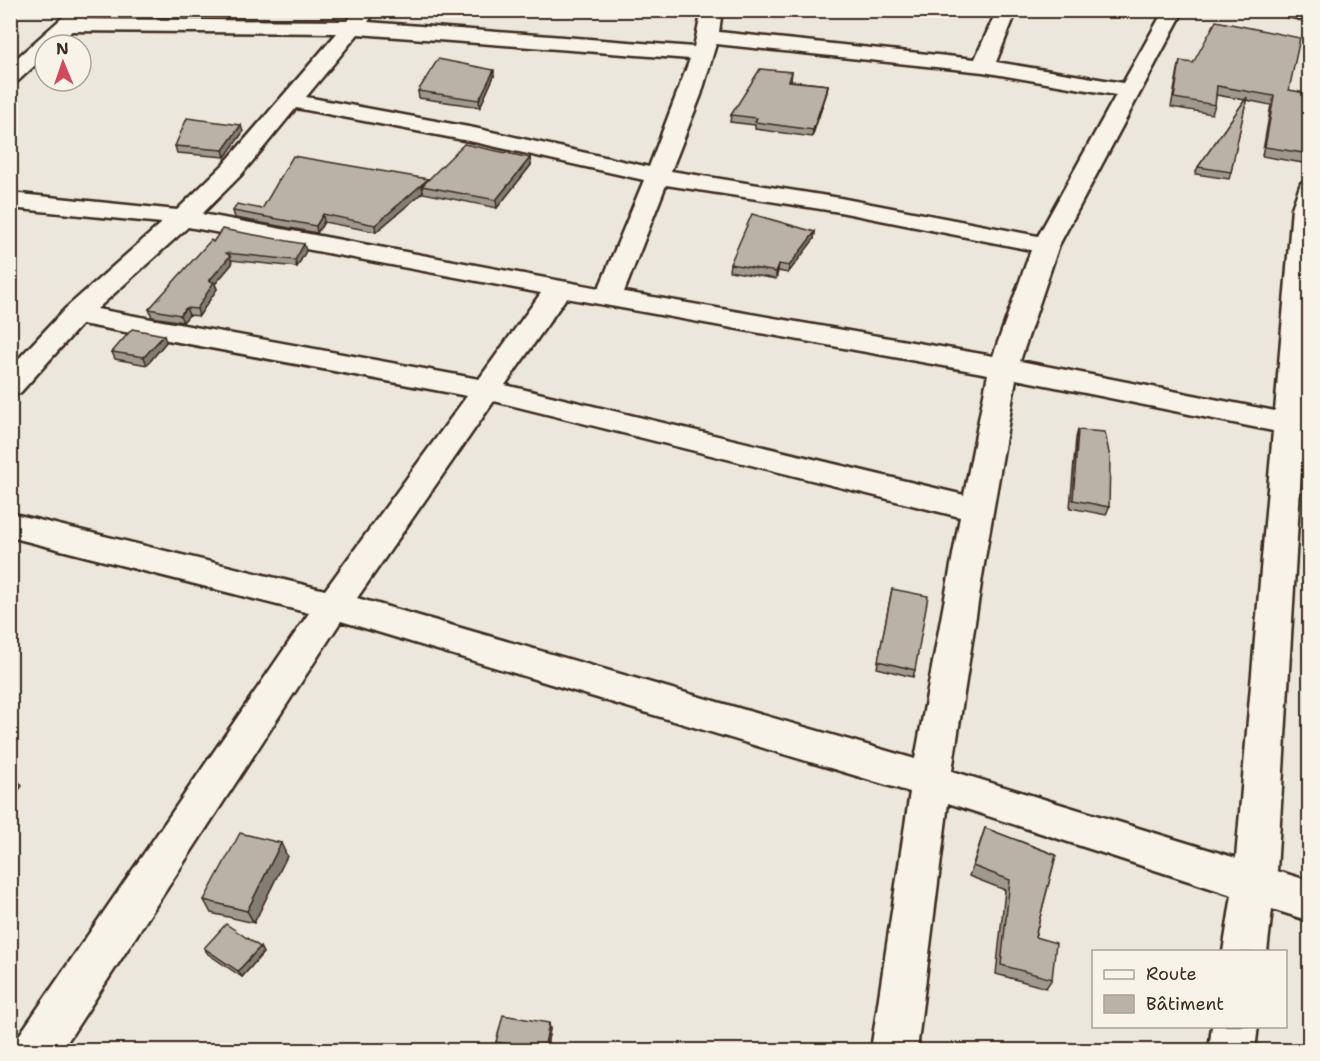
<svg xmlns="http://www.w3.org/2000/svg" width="1320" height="1061" viewBox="0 0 1320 1061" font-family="'Shantell Sans',sans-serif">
	<rect width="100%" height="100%" fill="#ece7dc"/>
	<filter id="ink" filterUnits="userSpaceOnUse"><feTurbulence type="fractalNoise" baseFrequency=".0167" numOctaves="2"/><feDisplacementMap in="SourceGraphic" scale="12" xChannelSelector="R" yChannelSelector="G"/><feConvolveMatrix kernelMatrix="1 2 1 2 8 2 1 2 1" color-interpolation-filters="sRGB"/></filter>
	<g filter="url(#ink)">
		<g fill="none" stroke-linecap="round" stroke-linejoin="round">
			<g stroke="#3b2a1e" stroke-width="5">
				<g id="minor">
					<path d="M 364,10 L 372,16 L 368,22 L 694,47 L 702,10 L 722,10 L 719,32 L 975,59 L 997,10 L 1017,10 L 996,62 L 1123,83 L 1164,10 L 1184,10 L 1059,245 L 1020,361 L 1275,411 L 1292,208 L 1301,183 L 1310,181 L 1310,338 L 1305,417 L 1310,418 L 1310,438 L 1303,437 L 1277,871 L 1310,881 L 1310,921 L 1272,909 L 1267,952 L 1223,952 L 1232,895 L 948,803 L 917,1050 L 871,1050 L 910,792 L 341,621 L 62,1050 L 13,1050 L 20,1034 L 309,613 L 10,537 L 10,513 L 325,590 L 467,396 L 82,324 L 20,393 L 10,395 L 10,368 L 66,308 L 162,223 L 10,208 L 10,193 L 177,210 L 223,165 L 337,33 L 68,31 L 61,29 L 58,25 L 61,21 L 68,19 L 347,21 L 355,12 ZM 358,34 L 690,59 L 649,167 L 474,128 L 306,97 ZM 716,44 L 983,72 L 1116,95 L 1038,236 L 840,198 L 671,171 L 701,95 ZM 296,108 L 474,142 L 644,180 L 599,288 L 202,214 L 241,175 ZM 666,185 L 840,212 L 1031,250 L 993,356 L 624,292 ZM 188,227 L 541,293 L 479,379 L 97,309 ZM 566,298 L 988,374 L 964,495 L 505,385 ZM 1016,379 L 1273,431 L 1236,858 L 952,771 L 984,564 ZM 494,401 L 960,517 L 915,759 L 357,598 Z"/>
					<polygon points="1276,10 1310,10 1310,21 1279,14"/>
					<polygon points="1212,1026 1258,1026 1255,1050 1209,1050"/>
				</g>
			</g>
			<g stroke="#3b2a1e" stroke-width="5">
				<polygon id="major" points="71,10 94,10 57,45 45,45 45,56 18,81 10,82 10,64"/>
			</g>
			<use href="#minor" fill="#f7f3e8" fill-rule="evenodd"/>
			<use href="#major" fill="#f7f3e8" fill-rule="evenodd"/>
		</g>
		<g fill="#a09990" stroke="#3b2a1e" stroke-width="1.5">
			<polygon points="1180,61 1289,90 1310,94 1309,164 1262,156 1271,105 1246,100 1231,172 1229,179 1195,174 1198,167 1245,100 1216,95 1215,105 1212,114 1171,107 1178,70"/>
			<polygon points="792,72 791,81 828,85 827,92 812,137 755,129 755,125 730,122 731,115"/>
			<polygon points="494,76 480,107 419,98 418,91"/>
			<polygon points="243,132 225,157 177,153 175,146"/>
			<polygon points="530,158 531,165 497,208 423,193 423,192 376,232 324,222 317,233 235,218 233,211 262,209 428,179"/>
			<polygon points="815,232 814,239 788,273 778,271 776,279 729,271 730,264"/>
			<polygon points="213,242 306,251 297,267 231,260 232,264 215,284 217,289 199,316 189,315 183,322 152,317 149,309"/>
			<polygon points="166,342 147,365 115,359 112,352"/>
			<polygon points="1078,430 1109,507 1106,515 1070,508 1076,438"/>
			<polygon points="892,589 915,670 913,677 877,668"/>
			<polygon points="1310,629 1310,668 1304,667 1304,638"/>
			<polygon points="985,828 1056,855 1035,937 1052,979 1046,988 996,974 1005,890 969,876"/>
			<polygon points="287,856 254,923 211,913 204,900"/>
			<polygon points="260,947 263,953 242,977 208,954 204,948"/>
			<polygon points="550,1029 546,1050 513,1050 498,1048 496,1042"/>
		</g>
		<g fill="#827d75" stroke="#3b2a1e" stroke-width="1.5">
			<polygon points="494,70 494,76 480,107 479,100"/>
			<polygon points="828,85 827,92 812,137 813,130"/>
			<polygon points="241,125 243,132 225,157 223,150"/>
			<polygon points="530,158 531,165 497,208 496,200"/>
			<polygon points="428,179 422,186 423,192 376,232 375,225"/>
			<polygon points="323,214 324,222 317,233 316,226"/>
			<polygon points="815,232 814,239 788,273 789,266"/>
			<polygon points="304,244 306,251 297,267 295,260"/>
			<polygon points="230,256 232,264 215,284 217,289 199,316 197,309 209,281"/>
			<polygon points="779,264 778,271 776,279 776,272"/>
			<polygon points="186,308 189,315 183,322 180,315"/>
			<polygon points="164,335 166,342 147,365 144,357"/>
			<polygon points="17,779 22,786 10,802 10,788"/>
			<polygon points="281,843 287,856 254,923 247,911"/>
			<polygon points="260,947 263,953 242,977 238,971"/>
			<polygon points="549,1023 550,1029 546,1050 544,1050"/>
		</g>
		<g fill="#bab2a7" stroke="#3b2a1e" stroke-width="1.5">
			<polygon points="1216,21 1300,38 1289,90 1310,94 1310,154 1265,147 1274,96 1217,86 1215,105 1174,98 1180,61 1193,63"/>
			<polygon points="438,59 494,70 479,100 418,91"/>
			<polygon points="760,69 792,72 789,81 828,85 813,130 755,122 757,118 731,115"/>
			<polygon points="1247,97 1231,172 1198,167"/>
			<polygon points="187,118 241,125 223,150 175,146"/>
			<polygon points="464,144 530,158 496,200 422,186"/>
			<polygon points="293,156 428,179 375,225 323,214 316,226 233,211 237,204 262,209"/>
			<polygon points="752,214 815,232 789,266 779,264 776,272 730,264"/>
			<polygon points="222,229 304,244 295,260 226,253 230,256 209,281 214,282 197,309 186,308 180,315 149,309 211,240 213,242"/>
			<polygon points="132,329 164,335 144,357 112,352"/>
			<polygon points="1078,430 1105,432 1110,458 1109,507 1073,500"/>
			<polygon points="892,589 928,596 915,670 878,661"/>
			<polygon points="10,777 17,779 10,788"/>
			<polygon points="985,828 1056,855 1035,937 1056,943 1052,979 1001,965 1010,880 973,866"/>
			<polygon points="240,833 281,843 247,911 204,900"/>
			<polygon points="226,924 260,947 238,971 204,948"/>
			<polygon points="503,1015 549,1023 544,1050 496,1042"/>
		</g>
	</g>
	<rect width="1320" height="1061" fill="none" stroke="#f7f3e8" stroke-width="36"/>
	<rect x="18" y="18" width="1284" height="1025" fill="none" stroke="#3b2a1e" stroke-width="2" filter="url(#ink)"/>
	<rect x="1092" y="950" width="195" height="78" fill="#f7f3e8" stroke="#aca397" stroke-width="1.5"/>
	<rect x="1104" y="970" width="30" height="9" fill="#f7f3e8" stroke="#aca397" stroke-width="1.5"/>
	<text x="1146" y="980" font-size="18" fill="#3b2a1e">Route</text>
	<rect x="1104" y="995" width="30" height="18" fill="#bab2a7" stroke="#aca397" stroke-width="1.5"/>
	<text x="1146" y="1010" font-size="18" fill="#3b2a1e">Bâtiment</text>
	<g transform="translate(63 63) rotate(358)"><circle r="28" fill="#f7f3e8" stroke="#aca397" stroke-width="1.5"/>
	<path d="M0-4.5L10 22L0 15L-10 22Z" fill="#d1495b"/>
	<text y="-9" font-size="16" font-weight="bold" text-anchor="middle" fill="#3b2a1e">N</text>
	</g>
</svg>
